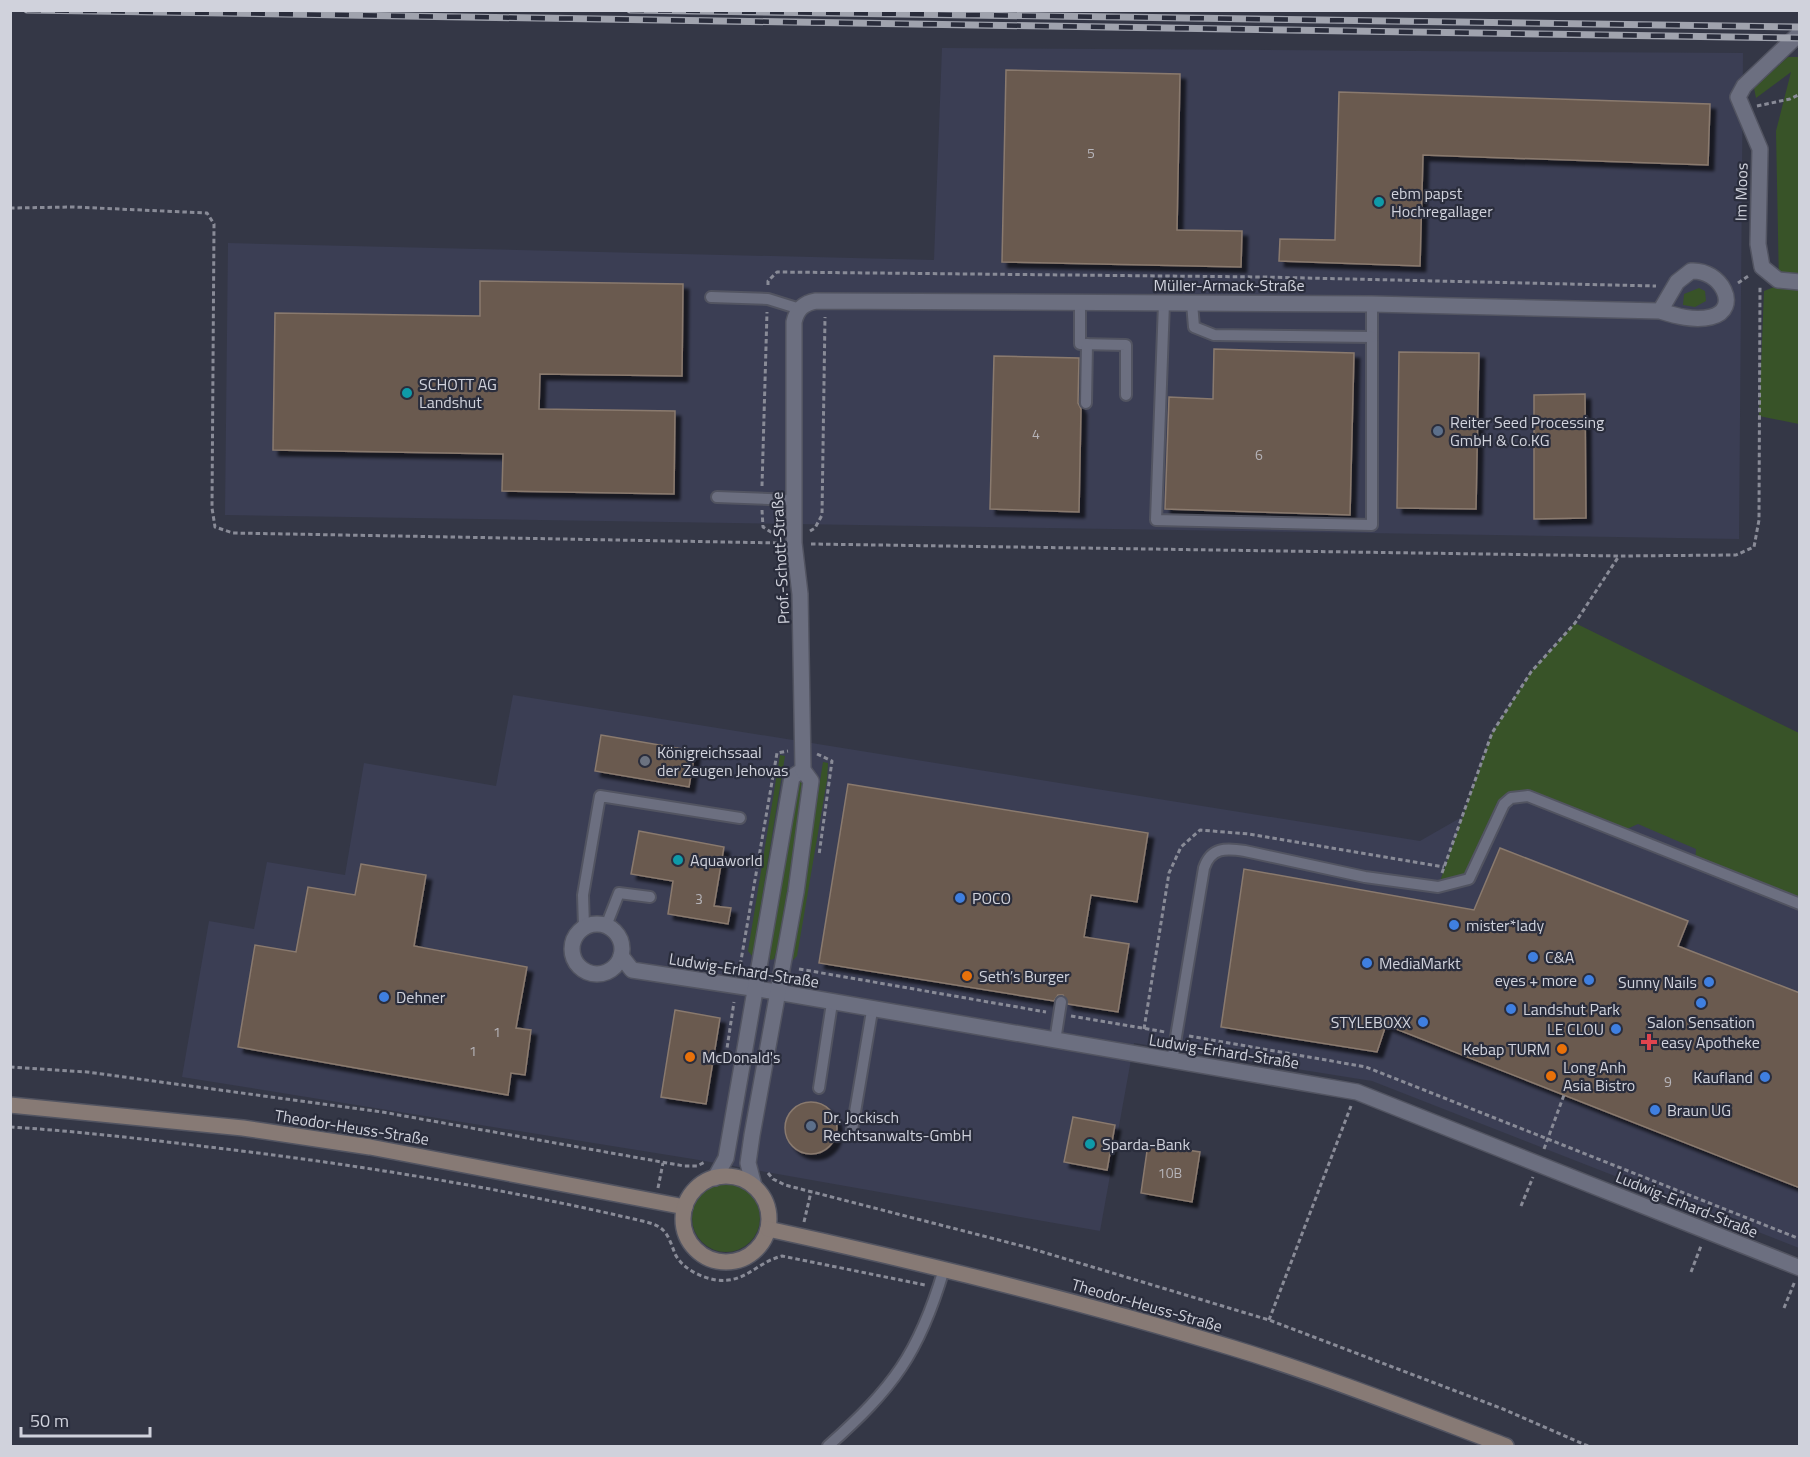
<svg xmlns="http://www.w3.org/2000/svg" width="1810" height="1457" viewBox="0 0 1810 1457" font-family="'Titillium Web',sans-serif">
	<defs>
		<filter id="shadow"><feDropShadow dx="5.5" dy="5.5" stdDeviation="1.5" flood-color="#0009"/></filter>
	</defs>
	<rect width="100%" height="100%" fill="#343746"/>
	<g fill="#3b3e54">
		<polygon points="942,48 1743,53 1739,539 225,515 228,243 934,260"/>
		<polygon points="513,695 1420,841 1530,778 1799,889 1799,1248 1372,1081 1134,1043 1100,1231 693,1159 182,1077 209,921 254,929 267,862 345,875 364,763 496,786"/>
	</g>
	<g fill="#385328">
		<polygon points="1788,57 1799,57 1799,424 1759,416 1764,291 1779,285 1776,131 1791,72 1756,98 1754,88"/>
		<polygon points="1699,288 1705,291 1706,301 1695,307 1683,305 1684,294"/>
		<polygon points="1575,623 1799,733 1799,904 1695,864 1696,849 1638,824 1618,833 1536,800 1511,798 1469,879 1438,887 1492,733 1531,672"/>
		<polygon points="780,755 785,756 755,941 758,947 753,957 748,951"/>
		<polygon points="823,762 828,763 827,780 797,956 789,964 788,953 794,947"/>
		<polygon points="801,779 805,784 778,946 774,959 770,960 769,947 796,782"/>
		<circle cx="726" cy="1218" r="34"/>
	</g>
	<g fill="#6a5a4f" stroke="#8a7a6e" stroke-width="1.5" filter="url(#shadow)">
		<polygon points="1006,70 1180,74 1177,230 1242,231 1241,267 1002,262"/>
		<polygon points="1339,92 1710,104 1708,165 1423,155 1420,266 1279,261 1280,239 1335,240"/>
		<polygon points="480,281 683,284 682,376 540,374 539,409 675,411 674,494 502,491 503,454 273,450 275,313 480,316"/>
		<polygon points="1214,349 1354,353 1350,515 1165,509 1169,397 1213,399"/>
		<polygon points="1399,352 1479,353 1476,509 1397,508"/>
		<polygon points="994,356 1079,358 1078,403 1081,409 1079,512 990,509"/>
		<polygon points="1585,394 1586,518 1534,519 1534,395"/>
		<polygon points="601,735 695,751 689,787 595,771"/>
		<polygon points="848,784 1148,833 1137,902 1091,895 1084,937 1129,944 1118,1012 1068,1004 1063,995 1058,995 1054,1001 819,963"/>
		<polygon points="639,831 724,847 714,906 731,908 728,924 668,914 673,881 631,874"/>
		<polygon points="1500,848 1688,921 1678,946 1800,993 1800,1188 1386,1025 1377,1052 1221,1027 1244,869 1474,910"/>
		<polygon points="361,864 426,875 414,946 527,967 516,1028 531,1030 525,1075 511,1073 508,1095 238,1047 255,945 296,952 308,887 355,895"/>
		<polygon points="675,1010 720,1018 706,1104 661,1097"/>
		<circle cx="811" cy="1128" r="26"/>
		<polygon points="1073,1117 1115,1125 1107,1170 1064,1162"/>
		<polygon points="1148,1144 1200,1152 1192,1202 1141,1193"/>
	</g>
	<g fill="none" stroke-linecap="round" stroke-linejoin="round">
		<g stroke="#525461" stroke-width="14">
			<g id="service">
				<polyline points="711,297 768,299 800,309"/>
				<polyline points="1080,302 1080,344 1126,345 1126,395"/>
				<polyline points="1164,303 1156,520 1372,525 1372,304"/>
				<polyline points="1192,303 1194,327 1214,335 1372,337"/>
				<polyline points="1086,403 1087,344"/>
				<polyline points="717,497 794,500"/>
				<polyline points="606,926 619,893 650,897"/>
				<polyline points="584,927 583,895 600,796 740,818"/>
				<polyline points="1055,1041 1061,1002"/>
				<path d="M 1172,1061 L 1204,868 C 1211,847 1226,848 1245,851 L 1365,877 L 1438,887 L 1469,879 L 1504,804 L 1511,798 L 1528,796 L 1800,904"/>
				<polyline points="819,1088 832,1003"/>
				<polyline points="852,1130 872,1011"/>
				<path d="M 828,1446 C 893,1388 919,1354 944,1269"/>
			</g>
		</g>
		<g stroke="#525461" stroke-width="18">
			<g id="minor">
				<polyline points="1800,33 1744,86 1738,97 1760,149 1758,244 1762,267 1778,280 1800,282"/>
				<circle cx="597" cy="949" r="25"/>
				<polyline points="621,956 632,970 777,992 1357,1092 1800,1268"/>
				<polyline points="715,1178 726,1158 792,777 803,770"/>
				<path d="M 754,1186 L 748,1163 L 752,1135 L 796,892 L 811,781 L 803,770 L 800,594 L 794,543 L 794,322 C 797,309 804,303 816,301 L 1372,304 L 1660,311 C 1676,316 1694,321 1711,317 C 1742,309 1721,269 1691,271 L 1677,282 L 1660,311"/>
			</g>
		</g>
		<g stroke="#525461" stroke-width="18">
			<g id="secondary">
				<polyline points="10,1105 243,1128 370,1147 685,1207"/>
				<circle cx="726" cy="1219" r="43"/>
				<path d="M 768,1229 C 924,1263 1080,1301 1233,1348 C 1325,1376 1416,1412 1506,1446"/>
			</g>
		</g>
		<g stroke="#898b97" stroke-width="3" stroke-dasharray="4.5 3" stroke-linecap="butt">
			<polyline points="1757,106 1790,99 1800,94"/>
			<polyline points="10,208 74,207 207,213 214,224 212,508 215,527 233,533 780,543"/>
			<polyline points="1738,283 1750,275"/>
			<polyline points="768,285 768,281 777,272 1262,277 1656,286"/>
			<polyline points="762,486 767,312"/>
			<polyline points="762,510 763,527 779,537"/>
			<polyline points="810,531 815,528 822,515 825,317"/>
			<polyline points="811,544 1619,556 1736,555 1754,547 1759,520 1760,287"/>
			<polyline points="817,754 832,761 819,855"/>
			<polyline points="1442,873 1492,733 1531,672 1575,623 1619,556"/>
			<polyline points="799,969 1046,1012"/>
			<polyline points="739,972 777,753 788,751"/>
			<polyline points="1071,1016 1165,1032"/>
			<polyline points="1144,1029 1169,873 1181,847 1200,830 1249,834 1444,867"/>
			<polyline points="1189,1036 1366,1067 1800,1239"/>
			<polyline points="726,1055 734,1002"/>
			<polyline points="10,1067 87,1072 382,1112 684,1166 697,1166 705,1162"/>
			<path d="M 10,1127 C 77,1131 143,1139 209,1147 C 353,1164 497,1187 638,1220 C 647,1222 657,1224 663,1230 C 669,1236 672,1246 675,1254 C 683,1269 700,1277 716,1280 C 745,1284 757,1262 782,1256 L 925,1285"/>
			<polyline points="1544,1149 1564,1095"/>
			<polyline points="768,1173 773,1179 785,1185 1026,1247 1269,1320 1503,1409 1588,1446"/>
			<polyline points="658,1188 663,1163"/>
			<polyline points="1521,1206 1533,1177"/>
			<polyline points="804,1222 811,1192"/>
			<polyline points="1691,1272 1701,1246"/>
			<polyline points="1784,1308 1795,1281"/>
			<polyline points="1269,1320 1351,1106"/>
		</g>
		<use href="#service" stroke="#6c6f80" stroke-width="10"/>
		<use href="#minor" stroke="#6c6f80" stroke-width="15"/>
		<use href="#secondary" stroke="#877a75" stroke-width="15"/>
		<g stroke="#a0a3ae" stroke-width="7">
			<g id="rail">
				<polyline points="27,10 1800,38"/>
				<polyline points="630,10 1800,27"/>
			</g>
		</g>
		<use href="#rail" stroke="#2a2d3c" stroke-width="4.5" stroke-dasharray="14" stroke-linecap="butt"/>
	</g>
	<g fill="#0f9aa8" stroke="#2a2d3c" stroke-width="2">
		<circle cx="1379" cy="202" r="6"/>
		<circle cx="407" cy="393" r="6"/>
		<circle cx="678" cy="860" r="6"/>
		<circle cx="1090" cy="1144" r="6"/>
	</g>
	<g fill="#5c6f8a" stroke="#2a2d3c" stroke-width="2">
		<circle cx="1438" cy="431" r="6"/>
		<circle cx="811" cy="1126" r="6"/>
	</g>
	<circle fill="#6b7280" stroke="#2a2d3c" stroke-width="2" cx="645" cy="761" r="6"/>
	<g fill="#3f7fe0" stroke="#2a2d3c" stroke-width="2">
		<circle cx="960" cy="898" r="6"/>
		<circle cx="1454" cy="925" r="6"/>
		<circle cx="1533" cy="957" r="6"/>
		<circle cx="1367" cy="963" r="6"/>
		<circle cx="1589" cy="980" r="6"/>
		<circle cx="1709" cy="982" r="6"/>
		<circle cx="384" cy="997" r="6"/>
		<circle cx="1701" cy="1003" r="6"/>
		<circle cx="1511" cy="1009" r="6"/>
		<circle cx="1423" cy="1022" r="6"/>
		<circle cx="1616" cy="1029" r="6"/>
		<circle cx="1765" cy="1077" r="6"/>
		<circle cx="1655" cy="1110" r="6"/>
	</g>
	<g fill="#e8710a" stroke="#2a2d3c" stroke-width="2">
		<circle cx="967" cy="976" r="6"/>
		<circle cx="1562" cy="1049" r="6"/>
		<circle cx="690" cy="1057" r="6"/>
		<circle cx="1551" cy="1076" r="6"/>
	</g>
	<path fill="#e0444e" stroke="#2a2d3c" stroke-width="2" d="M1646 1033h6v6h6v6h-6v6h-6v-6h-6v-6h6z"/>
	<g text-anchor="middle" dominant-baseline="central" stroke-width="4.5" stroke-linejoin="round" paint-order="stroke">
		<g font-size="14" fill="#b6b4b9">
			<text x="1091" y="152">5</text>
			<text x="1036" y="433">4</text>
			<text x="1259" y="454">6</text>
			<text x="699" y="898">3</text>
			<text x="497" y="1031">1</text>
			<text x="473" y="1050">1</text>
			<text x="1668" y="1081">9</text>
			<text x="1170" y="1172">10B</text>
		</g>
		<g font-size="16" fill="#d0d2dc" stroke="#2a2d3c">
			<text transform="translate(1741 192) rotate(-89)">Im Moos</text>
			<text x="1229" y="285">Müller-Armack-Straße</text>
			<text transform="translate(780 558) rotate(-93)">Prof.-Schott-Straße</text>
			<text transform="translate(744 970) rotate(9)">Ludwig-Erhard-Straße</text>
			<text transform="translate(1224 1051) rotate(9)">Ludwig-Erhard-Straße</text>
			<text transform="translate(352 1127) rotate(9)">Theodor-Heuss-Straße</text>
			<text transform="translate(1687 1204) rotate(22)">Ludwig-Erhard-Straße</text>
			<text transform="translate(1147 1305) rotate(16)">Theodor-Heuss-Straße</text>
		</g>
		<g font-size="16" fill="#d0d2dc" stroke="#2a2d3c" text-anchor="start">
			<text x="1391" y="193">ebm papst<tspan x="1391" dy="18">Hochregallager</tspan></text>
			<text x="419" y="384">SCHOTT AG<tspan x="419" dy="18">Landshut</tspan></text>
			<text x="1450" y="422">Reiter Seed Processing<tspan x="1450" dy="18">GmbH &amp; Co.KG</tspan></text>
			<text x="657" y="752">Königreichssaal<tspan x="657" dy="18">der Zeugen Jehovas</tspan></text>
			<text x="690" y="860">Aquaworld</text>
			<text x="972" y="898">POCO</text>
			<text x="1466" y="925">mister*lady</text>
			<text x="1545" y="957">C&amp;A</text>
			<text x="1379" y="963">MediaMarkt</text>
			<text x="979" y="976">Seth’s Burger</text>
			<text x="1577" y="980" text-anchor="end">eyes + more</text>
			<text x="1697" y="982" text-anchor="end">Sunny Nails</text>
			<text x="396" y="997">Dehner</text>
			<text x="1523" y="1009">Landshut Park</text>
			<text x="1411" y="1022" text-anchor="end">STYLEBOXX</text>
			<text x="1701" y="1022" text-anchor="middle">Salon Sensation</text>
			<text x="1604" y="1029" text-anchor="end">LE CLOU</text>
			<text x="1661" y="1042">easy Apotheke</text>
			<text x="1550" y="1049" text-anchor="end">Kebap TURM</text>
			<text x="702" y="1057">McDonald's</text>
			<text x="1563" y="1067">Long Anh<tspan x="1563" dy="18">Asia Bistro</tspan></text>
			<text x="1753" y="1077" text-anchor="end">Kaufland</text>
			<text x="1667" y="1110">Braun UG</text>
			<text x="823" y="1117">Dr. Jockisch<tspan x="823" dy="18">Rechtsanwalts-GmbH</tspan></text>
			<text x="1102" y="1144">Sparda-Bank</text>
		</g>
	</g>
	<rect width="1810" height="1457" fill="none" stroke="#d0d2dc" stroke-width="24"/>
	<path d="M21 1427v9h129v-9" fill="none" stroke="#d0d2dc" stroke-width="3"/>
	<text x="30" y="1427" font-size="18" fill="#d0d2dc" stroke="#2a2d3c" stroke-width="4.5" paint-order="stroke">50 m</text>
</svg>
